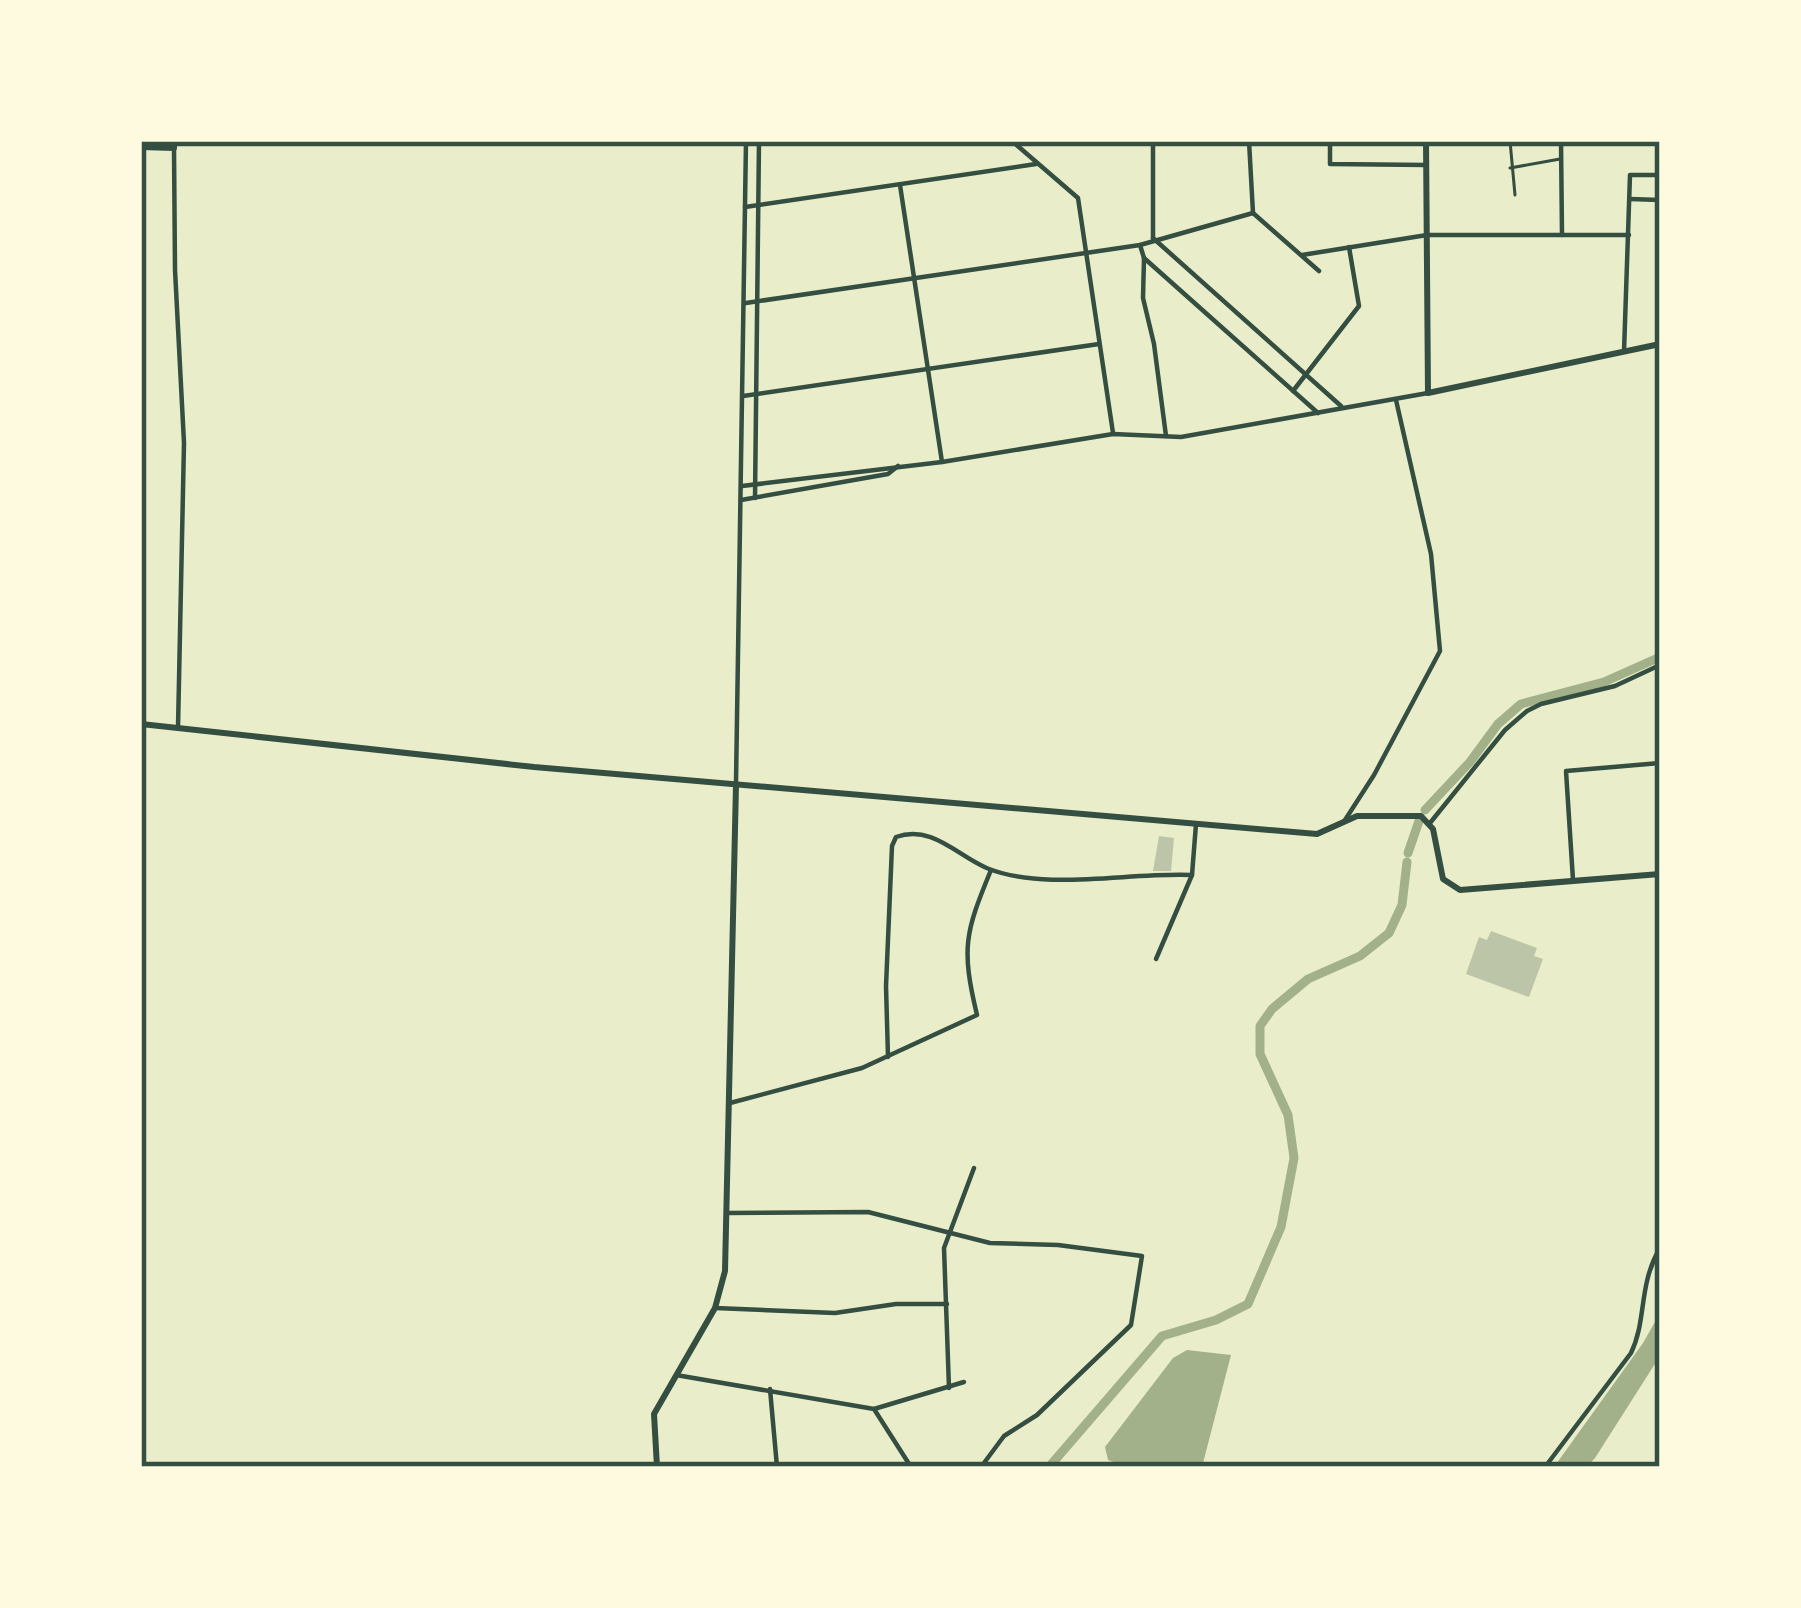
<svg xmlns="http://www.w3.org/2000/svg" width="1801" height="1608" viewBox="0 0 1801 1608" font-family="'Space Grotesk',sans-serif">
	<rect width="100%" height="100%" fill="#e9edc9"/>
	<g fill="#a3b18a">
		<polygon points="1660,1313 1660,1356 1595,1458 1587,1467 1554,1467 1643,1343"/>
		<polygon points="1187,1350 1231,1355 1202,1467 1127,1467 1108,1460 1105,1447 1173,1358"/>
	</g>
	<g fill="none" stroke-linecap="round" stroke-linejoin="round">
		<g stroke="#a3b18a" stroke-width="9">
			<polyline points="1425,810 1470,762 1498,724 1521,704 1604,682 1660,657"/>
			<polyline points="1408,853 1419,821"/>
			<polyline points="1049,1467 1162,1336 1216,1320 1248,1304 1281,1227 1294,1158 1288,1115 1260,1054 1260,1026 1272,1009 1308,979 1360,956 1389,933 1402,905 1407,862"/>
		</g>
	</g>
	<g fill="#bcc5a7">
		<polygon points="1159,836 1174,838 1171,871 1153,871"/>
		<polygon points="1491,931 1537,948 1534,956 1543,959 1529,997 1466,974 1479,937 1487,940"/>
	</g>
	<g fill="none" stroke-linecap="round" stroke-linejoin="round">
		<g stroke="#344e41" stroke-width="3">
			<polyline points="1510,141 1515,195"/>
			<polyline points="1510,168 1560,159"/>
		</g>
		<g stroke="#344e41" stroke-width="4.5">
			<polyline points="1012,141 1078,198 1113,433"/>
			<polyline points="1249,141 1253,213"/>
			<polyline points="1330,141 1330,164 1426,165"/>
			<polyline points="1561,141 1562,235"/>
			<polyline points="174,148 175,270 184,443 178,728"/>
			<polyline points="900,185 942,462"/>
			<polyline points="1630,199 1660,200"/>
			<polyline points="745,207 1036,164"/>
			<polyline points="1253,213 1319,271"/>
			<polyline points="1153,238 1341,406"/>
			<polyline points="1153,238 1153,141"/>
			<polyline points="1140,245 1144,258 1318,413"/>
			<polyline points="1302,255 1427,235 1629,235"/>
			<polyline points="1144,258 1143,298 1154,344 1166,436"/>
			<polyline points="746,303 1140,245 1253,213"/>
			<polyline points="1624,352 1630,175 1660,175"/>
			<polyline points="1293,391 1359,306 1349,247"/>
			<polyline points="743,396 1099,344"/>
			<polyline points="742,486 942,462 1113,434 1181,437 1428,393"/>
			<polyline points="755,498 759,141"/>
			<polyline points="741,500 888,474 898,466"/>
			<polyline points="736,783 746,141"/>
			<polyline points="1345,820 1374,775 1440,651 1431,554 1396,400"/>
			<polyline points="1430,823 1505,730 1527,711 1541,704 1615,686 1660,665"/>
			<polyline points="1573,880 1566,771 1660,763"/>
			<polyline points="1156,959 1192,875 1196,824"/>
			<path d="M 888,1057 L 886,986 L 892,846 L 896,837 C 933,824 958,857 989,869 C 1047,891 1130,872 1192,875"/>
			<path d="M 730,1103 L 862,1068 L 977,1015 C 961,948 965,933 991,870"/>
			<polyline points="727,1213 868,1212 990,1243 1058,1245 1142,1256 1131,1325 1037,1415 1004,1436 981,1467"/>
			<polyline points="715,1308 835,1313 896,1304 947,1304"/>
			<polyline points="676,1375 874,1409 911,1467"/>
			<polyline points="949,1388 944,1248 974,1168"/>
			<polyline points="770,1389 777,1467"/>
			<polyline points="874,1409 964,1382"/>
			<path d="M 1545,1467 L 1631,1353 C 1647,1320 1638,1285 1660,1248"/>
		</g>
		<polyline stroke="#344e41" stroke-width="6" points="141,147 174,148 174,141"/>
		<g stroke="#344e41" stroke-width="6">
			<polyline points="1426,141 1428,393 1660,344"/>
			<polyline points="141,724 534,767 1317,834 1357,816 1421,816 1433,829 1443,879 1460,890 1660,874"/>
			<polyline points="657,1467 654,1414 715,1308 725,1271 736,785"/>
		</g>
	</g>
	<rect width="1801" height="1608" fill="none" stroke="#fefae0" stroke-width="288"/>
	<rect x="144" y="144" width="1513" height="1320" fill="none" stroke="#344e41" stroke-width="4.5"/>
</svg>
